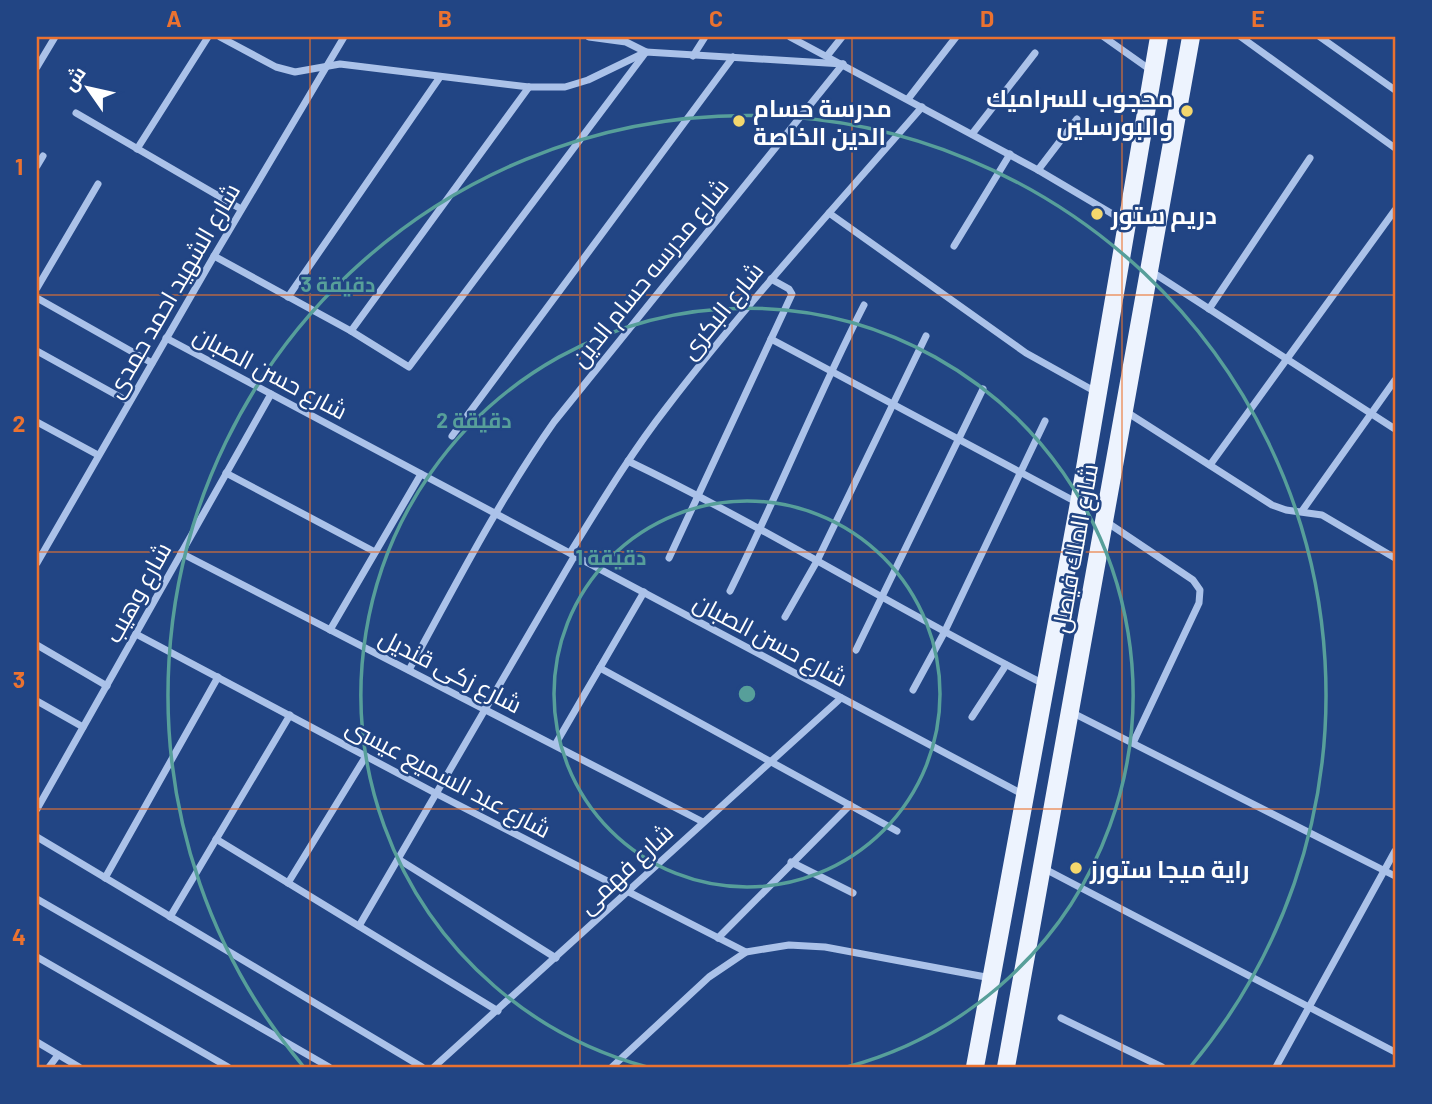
<svg xmlns="http://www.w3.org/2000/svg" width="1432" height="1104" viewBox="0 0 1432 1104" font-family="Barlow,Cairo,sans-serif">
	<rect width="100%" height="100%" fill="#224584"/>
	<g fill="none" stroke-linecap="round" stroke-linejoin="round">
		<g stroke="#abc2e9" stroke-width="7">
			<polyline points="220,37 276,67 295,72 340,64 529,87 565,87 588,80 646,52 843,64"/>
			<polyline points="790,37 1038,170 1126,222"/>
			<polyline points="1104,37 1152,71"/>
			<polyline points="1241,37 1395,148"/>
			<polyline points="1320,37 1395,90"/>
			<polyline points="693,56 705,37"/>
			<polyline points="827,56 842,37"/>
			<polyline points="37,67 55,37"/>
			<polyline points="908,99 956,37"/>
			<polyline points="76,113 241,209"/>
			<polyline points="972,134 1035,53"/>
			<polyline points="137,149 208,37"/>
			<polyline points="37,166 43,156"/>
			<polyline points="1038,170 1077,119"/>
			<polyline points="829,213 1026,353 1096,392"/>
			<polyline points="954,246 1010,154"/>
			<polyline points="214,256 351,331 409,367 646,52 626,42 589,37"/>
			<polyline points="1149,270 1395,429"/>
			<polyline points="37,288 98,184"/>
			<polyline points="288,297 440,77"/>
			<polyline points="37,298 152,363"/>
			<polyline points="1209,309 1310,158"/>
			<polyline points="351,331 529,87"/>
			<polyline points="166,338 1024,795"/>
			<polyline points="771,339 1078,503"/>
			<polyline points="37,351 129,402"/>
			<polyline points="1125,411 1272,505 1286,510 1322,515 1395,558"/>
			<polyline points="37,422 98,455"/>
			<polyline points="452,436 733,57"/>
			<path d="M 628,461 C 770,529 904,614 1044,684"/>
			<polyline points="1210,465 1395,210"/>
			<polyline points="226,473 375,552"/>
			<polyline points="1302,511 1395,380"/>
			<polyline points="1105,521 1193,580 1200,590 1199,603 1133,743"/>
			<polyline points="181,553 703,822"/>
			<path d="M 570,553 C 601,503 631,453 667,407 C 747,303 836,206 922,107"/>
			<polyline points="669,558 792,294 789,289 771,279"/>
			<polyline points="37,563 214,256 344,37"/>
			<path d="M 730,591 C 777,497 816,399 864,305"/>
			<polyline points="785,617 817,561 926,336"/>
			<polyline points="330,630 421,474"/>
			<polyline points="136,634 437,794 746,952"/>
			<polyline points="37,645 107,686"/>
			<polyline points="856,650 983,389"/>
			<polyline points="600,668 897,831"/>
			<path d="M 409,670 C 455,586 499,500 554,422 L 843,64"/>
			<polyline points="913,690 944,633 1045,421"/>
			<polyline points="37,701 83,727"/>
			<polyline points="1071,712 1395,876"/>
			<polyline points="972,717 1006,665"/>
			<polyline points="555,745 644,592"/>
			<polyline points="37,809 271,394"/>
			<polyline points="37,837 422,1067"/>
			<polyline points="216,839 498,1011"/>
			<polyline points="398,859 556,958"/>
			<polyline points="791,862 853,893"/>
			<polyline points="1043,868 1395,1052"/>
			<polyline points="105,878 218,677"/>
			<polyline points="288,883 366,756"/>
			<polyline points="37,899 329,1067"/>
			<polyline points="170,917 290,715"/>
			<polyline points="359,926 575,555"/>
			<polyline points="718,938 850,805"/>
			<polyline points="37,957 228,1067"/>
			<polyline points="1061,1018 1162,1067"/>
			<polyline points="37,1042 79,1067"/>
			<polyline points="49,1067 58,1055"/>
			<polyline points="434,1067 841,698"/>
			<polyline points="612,1067 709,977 746,952 789,945 825,947 991,978"/>
			<polyline points="1276,1067 1395,851"/>
		</g>
		<g stroke="#edf3fe" stroke-width="18">
			<polyline points="975,1067 1079,503 1159,37"/>
			<polyline points="1006,1067 1191,37"/>
		</g>
	</g>
	<path fill="none" stroke="#eb7230" stroke-width="2" stroke-opacity="0.55" d="M 310,37 L 310,1067M 580,37 L 580,1067M 852,37 L 852,1067M 1122,37 L 1122,1067M 37,295 L 1395,295M 37,552 L 1395,552M 37,809 L 1395,809"/>
	<g fill="none" stroke="#579f9a" stroke-width="3.5">
		<circle cx="747" cy="694" r="193"/>
		<path d="M647 1067A386 386 0 1 1 847 1067"/>
		<path d="M303 1066A579 579 0 1 1 1191 1066"/>
	</g>
	<g fill="#f4d76d" stroke="#224584" stroke-width="2.5">
		<circle cx="1187" cy="111" r="7"/>
		<circle cx="739" cy="121" r="7"/>
		<circle cx="1097" cy="214" r="7"/>
		<circle cx="1076" cy="868" r="7"/>
	</g>
	<g text-anchor="middle" dominant-baseline="central" stroke-width="5" stroke-linejoin="round" paint-order="stroke">
		<g font-size="24" font-weight="bold" fill="#fff" stroke="#224584" text-anchor="start">
			<text x="1173" y="97" text-anchor="end">محجوب للسراميك<tspan x="1173" dy="28">والبورسلين</tspan></text>
			<text x="753" y="107">مدرسة حسام<tspan x="753" dy="28">الدين الخاصة</tspan></text>
			<text x="1111" y="214">دريم ستور</text>
			<text x="1090" y="868">راية ميجا ستورز</text>
		</g>
		<g font-size="24" fill="#fff" stroke="#224584">
			<text transform="translate(649 272) rotate(-51)">شارع مدرسه حسام الدين</text>
			<text transform="translate(172 290) rotate(-60)">شارع الشهيد احمد حمدى</text>
			<text transform="translate(721 310) rotate(-51)">شارع البكرى</text>
			<text transform="translate(271 372) rotate(28)">شارع حسن الصبان</text>
			<text transform="translate(1074 548) rotate(-80)">شارع الملك فيصل</text>
			<text transform="translate(137 592) rotate(-61)">شارع وهيب</text>
			<text transform="translate(771 639) rotate(28)">شارع حسن الصبان</text>
			<text transform="translate(451 670) rotate(27)">شارع زكى قنديل</text>
			<text transform="translate(449 777) rotate(28)">شارع عبد السميع عيسى</text>
			<text transform="translate(625 868) rotate(-43)">شارع فهمى</text>
		</g>
	</g>
	<circle cx="747" cy="694" r="10" fill="#579f9a" stroke="#224584" stroke-width="3.5"/>
	<g font-size="21" text-anchor="middle" font-weight="bold" fill="#579f9a" stroke="#224584" stroke-width="5" stroke-linejoin="round" paint-order="stroke">
		<text x="338" y="292">3 دقيقة</text>
		<text x="474" y="428">2 دقيقة</text>
		<text x="611" y="565">1 دقيقة</text>
	</g>
	<rect width="1432" height="1104" fill="none" stroke="#224584" stroke-width="77"/>
	<g transform="translate(88 88) rotate(304)" stroke="#224584" stroke-width="5" paint-order="stroke">
	<path d="M0-5L12 26L0 18L-12 26Z" fill="#ffffff"/>
	<text y="-10" font-size="19" font-weight="bold" text-anchor="middle" fill="#ffffff">ش</text>
	</g>
	<rect x="38" y="38" width="1356" height="1028" fill="none" stroke="#eb7230" stroke-width="2.5"/>
	<g font-size="23" text-anchor="middle" font-weight="bold" fill="#eb7230">
		<text x="174" y="27">A</text>
		<text x="445" y="27">B</text>
		<text x="716" y="27">C</text>
		<text x="987" y="27">D</text>
		<text x="1258" y="27">E</text>
		<text x="19" y="175">1</text>
		<text x="19" y="432">2</text>
		<text x="19" y="688">3</text>
		<text x="19" y="945">4</text>
	</g>
</svg>
